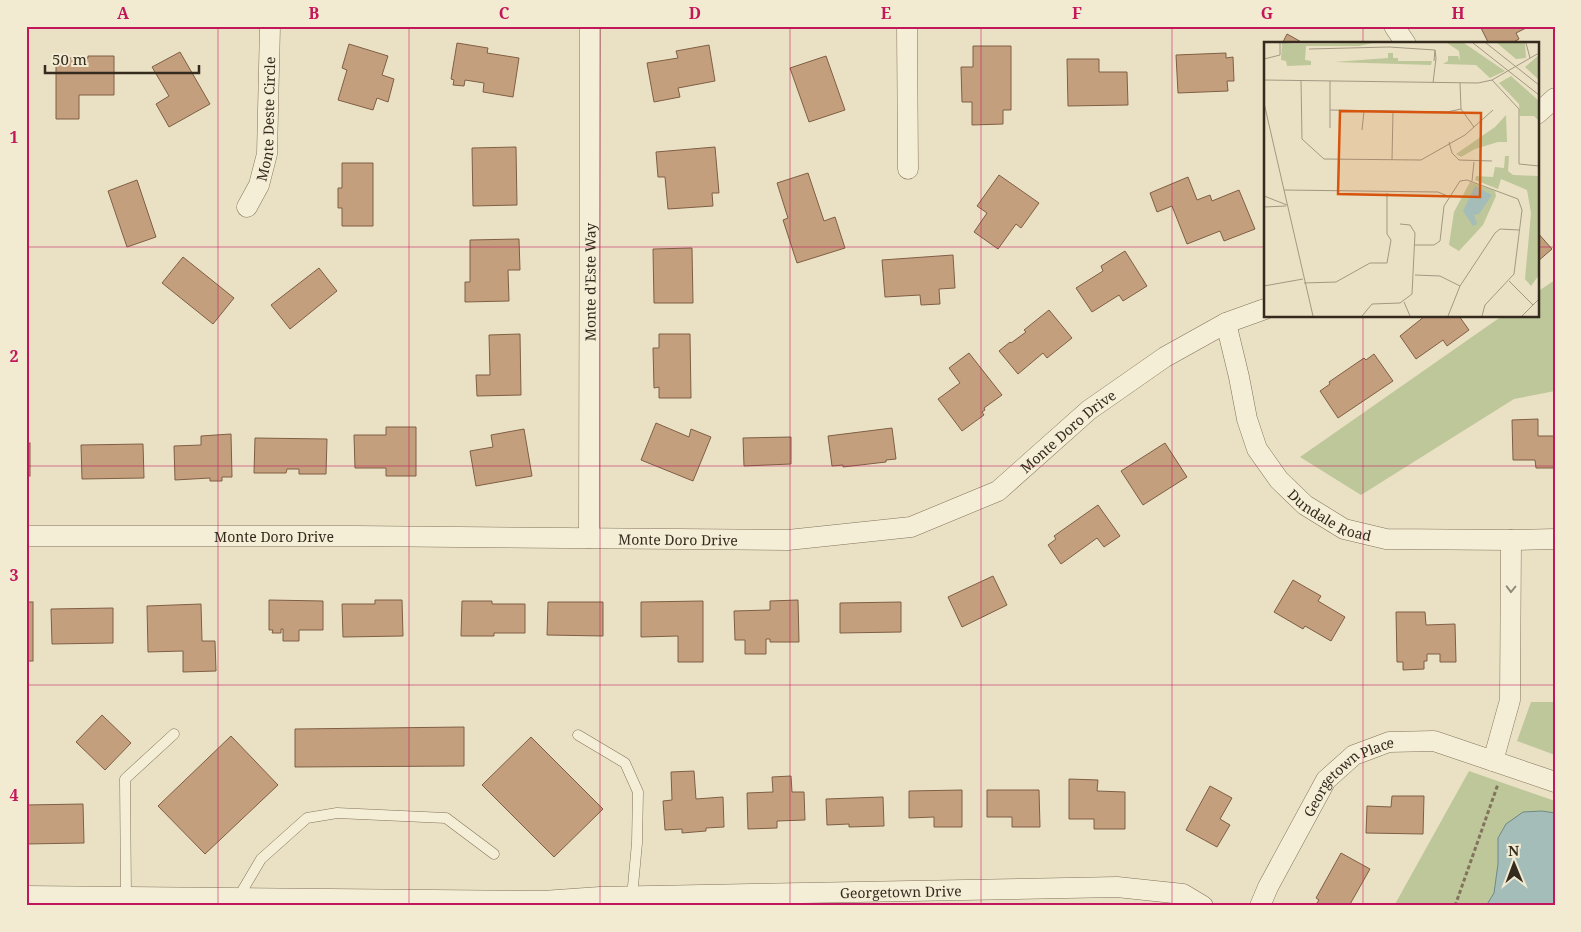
<svg xmlns="http://www.w3.org/2000/svg" width="1581" height="932" viewBox="0 0 1581 932" font-family="'Noto Serif',serif">
	<rect width="100%" height="100%" fill="#eae1c4"/>
	<g fill="#bec799">
		<polygon points="1555,280 1555,391 1514,399 1361,495 1300,457 1502,316 1537,316 1537,292"/>
		<polygon points="1531,702 1555,702 1555,755 1517,741"/>
		<polygon points="1469,771 1555,801 1555,906 1394,906"/>
	</g>
	<polygon fill="#a5bdb8" stroke="#6d8a85" points="1542,811 1555,813 1555,906 1486,906 1494,893 1498,864 1498,838 1506,824 1523,812"/>
	<g fill="#c49f7d" stroke="#7f5f44">
		<polygon points="1480,26 1530,26 1516,33 1519,39 1510,44 1489,44"/>
		<polygon points="1287,34 1305,44 1282,44"/>
		<polygon points="457,43 488,48 487,53 519,58 513,97 483,92 484,83 465,80 464,86 453,85 454,80 451,79"/>
		<polygon points="349,44 388,56 382,75 394,79 388,102 377,98 373,110 338,100 347,70 342,68"/>
		<polygon points="709,45 715,81 678,88 680,97 654,102 647,63 678,58 676,51"/>
		<polygon points="973,46 1011,46 1011,110 1003,110 1003,124 972,125 972,102 962,102 961,67 973,67"/>
		<polygon points="180,52 210,104 169,127 156,104 169,96 152,67"/>
		<polygon points="1226,53 1226,58 1233,57 1234,81 1227,81 1228,91 1178,93 1176,55"/>
		<polygon points="88,56 114,56 114,95 79,95 79,119 56,119 56,64 59,64 59,58 88,58"/>
		<polygon points="826,56 845,110 809,122 790,68"/>
		<polygon points="1067,59 1099,59 1099,72 1127,72 1128,105 1068,106"/>
		<polygon points="516,147 517,205 473,206 472,148"/>
		<polygon points="715,147 719,193 712,193 713,206 668,209 665,177 658,177 656,152"/>
		<polygon points="342,163 373,163 373,226 342,226 342,208 338,208 338,188 342,188"/>
		<polygon points="808,173 824,221 835,217 845,248 797,263 783,220 788,218 777,183"/>
		<polygon points="999,175 1039,203 1021,228 1016,224 998,249 974,232 987,213 977,206"/>
		<polygon points="1188,177 1197,200 1210,195 1212,201 1239,190 1255,229 1224,241 1220,231 1187,244 1172,206 1157,212 1150,193"/>
		<polygon points="137,180 156,237 127,247 108,191"/>
		<polygon points="1537,232 1552,249 1537,262"/>
		<polygon points="519,239 520,270 508,270 509,301 465,302 465,282 470,282 470,240"/>
		<polygon points="692,248 693,303 654,303 653,249"/>
		<polygon points="1125,251 1147,286 1123,301 1119,295 1092,312 1076,288 1103,271 1101,266"/>
		<polygon points="953,255 955,288 939,289 940,304 921,305 920,295 885,297 882,260"/>
		<polygon points="183,257 234,298 213,324 162,283"/>
		<polygon points="319,268 337,291 290,329 271,305"/>
		<polygon points="1049,310 1072,338 1047,358 1043,353 1018,374 999,351 1010,342 1011,343 1026,332 1024,330"/>
		<polygon points="1425,316 1459,316 1469,330 1447,346 1443,340 1416,359 1400,336"/>
		<polygon points="520,334 521,395 477,396 476,375 490,375 489,335"/>
		<polygon points="659,334 690,334 691,398 659,398 659,387 654,388 653,348 659,348"/>
		<polygon points="969,353 1002,395 984,408 985,410 982,412 984,415 962,431 938,399 960,383 949,368"/>
		<polygon points="1374,354 1393,381 1338,418 1320,391 1330,384 1329,382 1364,358 1366,360"/>
		<polygon points="1538,419 1538,436 1555,436 1555,468 1536,468 1535,460 1513,460 1512,420"/>
		<polygon points="656,423 689,437 691,429 711,437 693,481 641,460"/>
		<polygon points="386,427 416,427 416,476 386,476 386,468 355,468 354,435 386,435"/>
		<polygon points="892,428 896,459 886,460 886,462 843,467 843,465 832,466 828,436"/>
		<polygon points="524,429 532,476 476,486 470,451 493,447 491,435"/>
		<polygon points="231,434 232,477 222,477 222,481 210,481 210,478 175,480 174,446 201,445 201,436"/>
		<polygon points="791,437 791,464 744,466 743,438"/>
		<polygon points="255,438 327,439 326,474 299,474 299,469 287,469 286,473 254,473"/>
		<rect x="26" y="443" width="4" height="33"/>
		<polygon points="1165,443 1187,477 1143,505 1121,471"/>
		<polygon points="143,444 144,478 82,479 81,445"/>
		<polygon points="1098,505 1120,536 1104,547 1097,538 1061,564 1048,545 1056,539 1054,536"/>
		<polygon points="993,576 1007,605 962,627 948,597"/>
		<polygon points="1293,580 1321,596 1318,601 1345,617 1331,641 1305,626 1303,629 1274,612"/>
		<polygon points="269,600 323,601 323,630 299,630 299,641 283,641 283,629 281,629 281,633 272,633 273,630 269,630"/>
		<polygon points="375,600 402,600 403,636 343,637 342,604 375,604"/>
		<polygon points="798,600 799,642 770,642 770,639 766,639 766,654 745,654 745,640 735,640 734,611 770,610 770,601"/>
		<polygon points="462,601 492,601 492,604 525,604 525,633 494,633 494,636 461,636"/>
		<polygon points="703,601 703,662 678,662 678,636 641,637 641,602"/>
		<rect x="26" y="602" width="7" height="59"/>
		<polygon points="548,602 603,602 603,636 547,635"/>
		<polygon points="901,602 901,632 840,633 840,603"/>
		<polygon points="201,604 202,641 215,641 216,671 183,672 183,651 148,652 147,606"/>
		<polygon points="113,608 113,643 52,644 51,609"/>
		<polygon points="1396,612 1425,612 1426,625 1455,624 1456,662 1440,662 1440,654 1427,654 1427,661 1424,661 1424,669 1403,670 1403,662 1397,662"/>
		<polygon points="102,715 131,743 105,770 76,742"/>
		<polygon points="464,727 464,766 295,767 295,729"/>
		<polygon points="231,736 278,785 205,854 158,806"/>
		<polygon points="531,737 603,809 554,857 482,785"/>
		<polygon points="694,771 696,799 723,797 724,827 706,828 706,831 682,833 682,829 665,830 663,801 672,800 671,772"/>
		<polygon points="791,776 792,792 804,792 805,820 777,821 777,828 748,829 747,793 773,792 772,777"/>
		<polygon points="1069,779 1098,780 1097,791 1125,792 1125,829 1094,829 1094,819 1069,819"/>
		<polygon points="1210,786 1232,798 1220,819 1230,825 1217,847 1186,830"/>
		<polygon points="962,790 962,827 934,827 934,817 909,818 909,791"/>
		<polygon points="987,790 1039,790 1040,827 1012,827 1012,817 987,817"/>
		<polygon points="1392,796 1424,796 1423,834 1366,833 1367,806 1391,807"/>
		<polygon points="883,797 884,826 849,827 849,824 827,825 826,799"/>
		<polygon points="83,804 84,843 26,844 26,805"/>
		<polygon points="1341,853 1370,869 1349,906 1315,906 1319,900 1316,898"/>
	</g>
	<g fill="none" stroke-linecap="round" stroke-linejoin="round">
		<g stroke="#82735c" stroke-width="11">
			<g id="lane">
				<polyline points="578,735 625,763 638,792 637,843 632,897"/>
				<polyline points="126,897 125,779 174,734"/>
				<polyline points="238,898 261,859 307,818 337,813 446,818 494,854"/>
			</g>
		</g>
		<g stroke="#82735c" stroke-width="21">
			<g id="street">
				<polyline points="907,26 908,169"/>
				<polyline points="1394,26 1406,44"/>
				<polyline points="1537,114 1555,98"/>
				<path id="s1" d="M 247,207 L 259,185 L 267,154 L 270,26"/>
				<path id="s2" d="M 1226,323 L 1239,377 L 1247,419 L 1257,449 L 1279,480 L 1305,505 L 1344,529 L 1386,539 L 1511,540 L 1555,539"/>
				<path id="s3" d="M 26,536 L 355,536 L 788,540 L 911,527 L 998,491 L 1089,410 L 1165,357 L 1226,323 L 1265,309"/>
				<path id="s4" d="M 589,538 L 590,26"/>
				<polyline points="1493,761 1510,700 1511,540"/>
				<path id="s5" d="M 26,896 L 543,901 L 600,897 L 1117,887 L 1183,894 L 1203,906"/>
				<path id="s6" d="M 1260,906 L 1268,887 L 1326,780 L 1354,755 L 1389,742 L 1434,741 L 1555,782"/>
			</g>
		</g>
		<polyline stroke="#82735c" stroke-width="3" stroke-dasharray="4 2.5" stroke-linecap="butt" points="1455,906 1498,784"/>
		<use href="#lane" stroke="#f5eed6" stroke-width="10"/>
		<use href="#street" stroke="#f5eed6" stroke-width="20"/>
	</g>
	<defs><path id="oneway-chevron" d="M-2-3.5L2.5 0L-2 3.5" fill="none" stroke-width="1.6" stroke-linecap="round" stroke-linejoin="round" transform="scale(1.25)"/></defs>
	<use stroke="#948c7a" href="#oneway-chevron" transform="translate(1511 589) rotate(91)"/>
	<path fill="none" stroke="#c2185b" stroke-width="1" stroke-opacity="0.55" d="M 218,26 L 218,906M 409,26 L 409,906M 600,26 L 600,906M 790,26 L 790,906M 981,26 L 981,906M 1172,26 L 1172,906M 1363,26 L 1363,44M 26,247 L 1265,247M 1537,247 L 1555,247M 1363,316 L 1363,906M 26,466 L 1555,466M 26,685 L 1555,685"/>
	<g text-anchor="middle" dominant-baseline="central" stroke-width="5" stroke-linejoin="round" paint-order="stroke">
		<g font-size="14" fill="#342a1e" stroke="#f2ebd2">
			<text stroke="none"><textPath href="#s1" startOffset="92">Monte Deste Circle</textPath></text>
			<text stroke="none"><textPath href="#s4" startOffset="256">Monte d'Este Way</textPath></text>
			<text stroke="none"><textPath href="#s3" startOffset="1072">Monte Doro Drive</textPath></text>
			<text stroke="none"><textPath href="#s2" startOffset="231">Dundale Road</textPath></text>
			<text stroke="none"><textPath href="#s3" startOffset="248">Monte Doro Drive</textPath></text>
			<text stroke="none"><textPath href="#s3" startOffset="652">Monte Doro Drive</textPath></text>
			<text stroke="none"><textPath href="#s6" startOffset="162">Georgetown Place</textPath></text>
			<text stroke="none"><textPath href="#s5" startOffset="875">Georgetown Drive</textPath></text>
		</g>
	</g>
	<g transform="translate(1264 42)">
		<rect width="275" height="275" fill="#eae1c4"/>
		<path d="M 18,1 L 30,2 L 109,1 L 95,4 L 42,4 L 41,18 L 47,19 L 47,23 L 23,24 L 22,19 L 17,18 ZM 183,1 L 200,1 L 241,29 L 226,36 L 212,23 L 179,22 L 184,19 L 184,14 L 194,14 L 196,19 L 195,9 ZM 233,1 L 261,1 L 262,16 L 252,17 ZM 124,11 L 129,11 L 129,16 L 134,16 L 134,19 L 168,19 L 167,23 L 70,20 L 124,16 ZM 275,13 L 275,38 L 261,25 ZM 247,34 L 275,59 L 275,79 L 270,74 L 256,74 L 255,62 L 235,41 ZM 242,73 L 243,100 L 234,100 L 211,107 L 197,115 L 192,112 L 231,85 ZM 241,114 L 245,114 L 244,129 L 249,133 L 275,134 L 275,233 L 267,244 L 261,237 L 267,171 L 263,148 L 237,137 L 234,147 L 211,138 L 212,134 L 229,135 L 231,125 L 240,126 ZM 206,140 L 231,149 L 232,154 L 219,183 L 195,209 L 185,203 L 190,170 Z" fill="#bec799"/>
		<path d="M 211,144 L 228,153 L 215,172 L 210,173 L 213,182 L 209,184 L 199,169 Z" fill="#a5bdb8"/>
		<path fill="none" stroke="#a19882" stroke-width="1" d="M 209,1 L 275,53M 222,1 L 275,43M 262,1 L 266,16M 45,7 L 125,5 L 171,8M 0,17 L 16,13 L 16,1M 0,38 L 214,41 L 228,38 L 275,11M 37,38 L 38,97 L 60,117 L 157,118 L 201,93 L 229,68M 228,38 L 255,67 L 255,122 L 275,124M 169,41 L 172,16 L 171,8 L 170,19M 196,41 L 197,67 L 210,85M 0,61 L 49,274M 66,68 L 183,70 L 197,67M 66,86 L 66,39M 98,88 L 100,69M 185,100 L 188,111 L 195,118 L 228,119M 128,118 L 129,69M 208,139 L 210,120M 20,148 L 174,150 L 186,155M 0,154 L 23,163M 0,165 L 22,164M 151,203 L 170,203 L 176,199 L 180,164 L 196,139 L 203,138 L 254,157 L 258,168 L 250,232 L 221,263 L 218,274M 151,233 L 176,234 L 196,244M 245,239 L 269,263M 40,241 L 72,240 L 106,221 L 123,221 L 127,198 L 123,192 L 123,151M 0,244 L 39,237M 140,260 L 146,274M 98,274 L 108,262 L 136,261 L 148,252 L 151,191 L 146,183 L 136,182M 184,274 L 196,244 L 231,191 L 236,187 L 255,188M 258,274 L 275,257"/>
		<path fill="#d6540e" fill-opacity="0.15" stroke="#d6540e" stroke-width="2.5" d="M 76,69 L 217,71 L 216,155 L 74,152 Z"/>
		<rect width="275" height="275" fill="none" stroke="#342a1e" stroke-width="2.5"/>
	</g>
	<rect width="1581" height="932" fill="none" stroke="#f2ebd2" stroke-width="55"/>
	<g transform="translate(1514 864) rotate(359)" stroke="#f2ebd2" stroke-width="4" paint-order="stroke">
	<path d="M0-4L9 19L0 12L-9 19Z" fill="#342a1e"/>
	<text y="-8" font-size="14" font-weight="bold" text-anchor="middle" fill="#342a1e">N</text>
	</g>
	<path d="M45 65v8h154v-8" fill="none" stroke="#342a1e" stroke-width="2.5"/>
	<text x="52" y="65" font-size="15" fill="#342a1e" stroke="#f2ebd2" stroke-width="4" paint-order="stroke">50 m</text>
	<rect x="28" y="28" width="1526" height="876" fill="none" stroke="#c2185b" stroke-width="2"/>
	<g font-size="16" text-anchor="middle" font-weight="bold" fill="#c2185b">
		<text x="123" y="19">A</text>
		<text x="314" y="19">B</text>
		<text x="504" y="19">C</text>
		<text x="695" y="19">D</text>
		<text x="886" y="19">E</text>
		<text x="1077" y="19">F</text>
		<text x="1267" y="19">G</text>
		<text x="1458" y="19">H</text>
		<text x="14" y="143">1</text>
		<text x="14" y="362">2</text>
		<text x="14" y="581">3</text>
		<text x="14" y="801">4</text>
	</g>
</svg>
